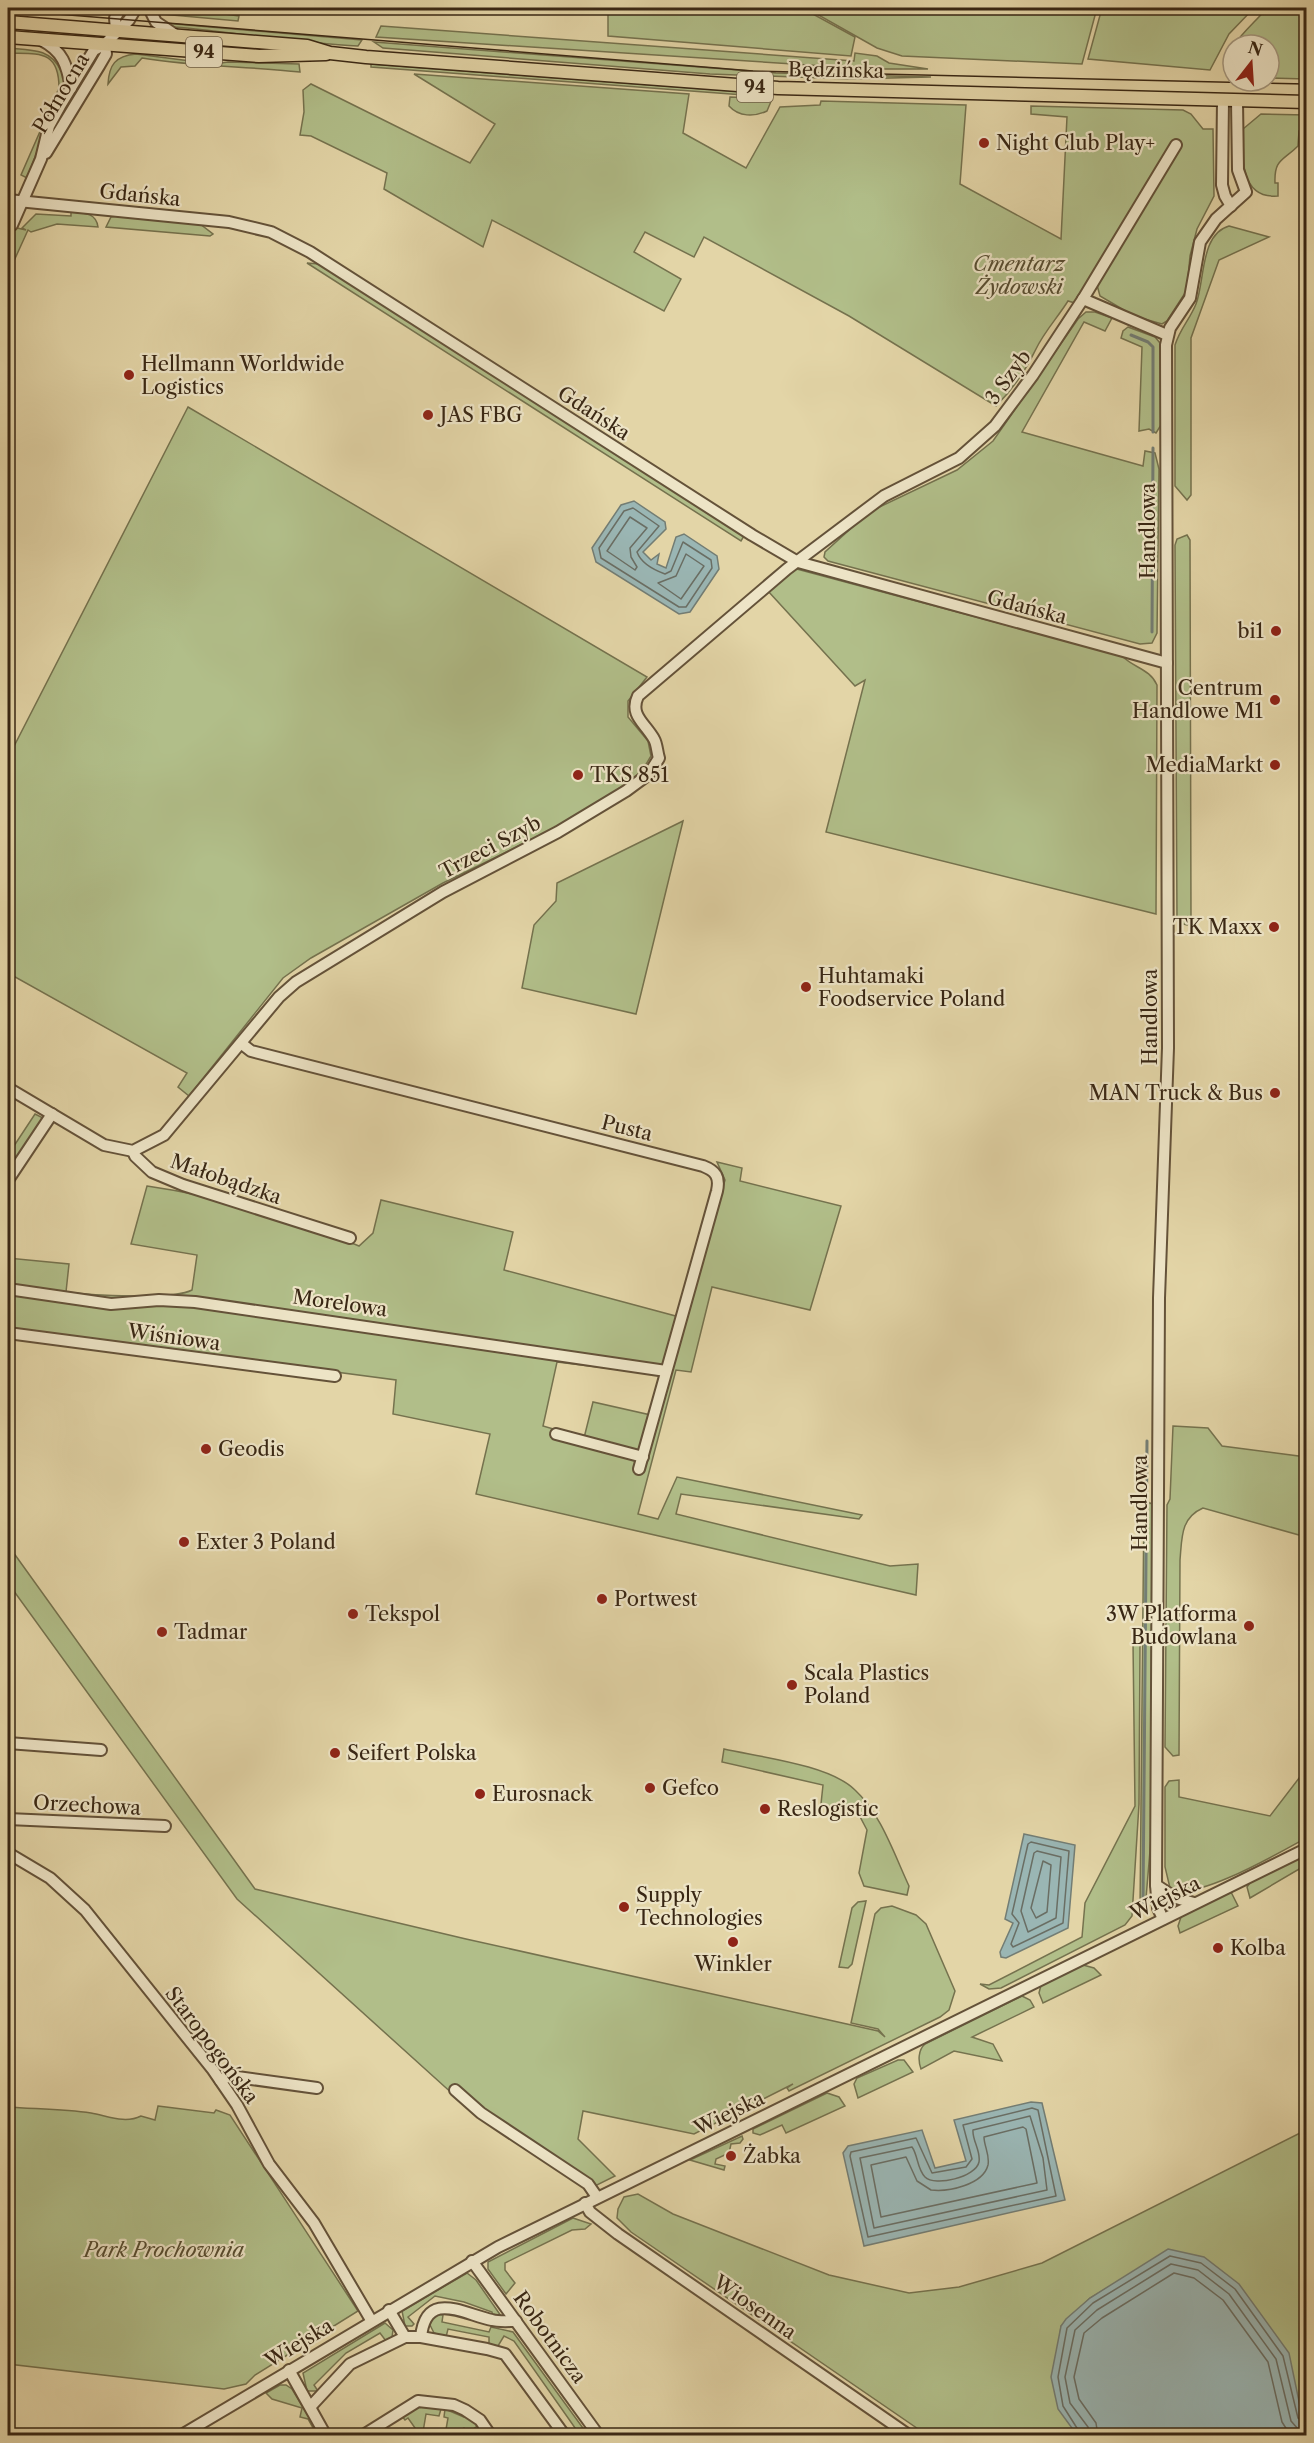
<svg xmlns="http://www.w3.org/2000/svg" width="1314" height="2443" viewBox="0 0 1314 2443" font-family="'Libre Caslon Text',serif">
	<rect width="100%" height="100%" fill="#e3d5a7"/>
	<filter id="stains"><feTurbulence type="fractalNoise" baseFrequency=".00333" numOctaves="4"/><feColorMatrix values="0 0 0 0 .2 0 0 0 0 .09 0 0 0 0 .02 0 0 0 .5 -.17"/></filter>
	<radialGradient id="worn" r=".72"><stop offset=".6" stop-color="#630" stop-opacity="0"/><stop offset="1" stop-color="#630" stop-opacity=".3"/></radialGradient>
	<g fill="#b1be89" stroke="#75724e" stroke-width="1.5" fill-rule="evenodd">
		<polygon points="153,8 182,8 239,16 238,21 161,14 154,12"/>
		<polygon points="608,8 802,8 855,37 851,56 608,36"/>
		<polygon points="806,8 1097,8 1082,64 902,56 877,48"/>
		<polygon points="1102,8 1254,8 1229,34 1210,70 1088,59"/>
		<path d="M 1267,8 L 1306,8 L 1306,79 L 1269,78 L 1269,45 L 1234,45 C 1244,31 1256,21 1267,8 Z"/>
		<path d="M 164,23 L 362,40 L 358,46 C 296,43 236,32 174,27 Z"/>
		<polygon points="381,26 854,61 855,53 877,56 889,63 928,69 871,69 376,37"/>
		<polygon points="374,42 776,73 931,77 849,79 710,74 383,48"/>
		<path d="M 8,48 C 30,50 51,48 61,71 L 64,71 L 63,92 L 49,120 L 27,178 L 21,175 L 59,88 C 59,49 38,54 8,53 Z"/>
		<path d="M 136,54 L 214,64 L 228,62 L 299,64 L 300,72 C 248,66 195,67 142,58 L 135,66 L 121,67 L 108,84 C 109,65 115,56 136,54 Z"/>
		<polygon points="371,64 770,94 771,97 371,67"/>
		<path d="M 414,74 L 689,94 L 683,133 L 746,168 L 780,107 L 820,105 L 821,101 L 966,105 L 960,184 L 1061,239 L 1067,117 L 1031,114 L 1031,106 L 1183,110 L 1191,114 L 1203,129 L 1213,129 L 1214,196 L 1197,229 L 1190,256 L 1187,290 L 1167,321 L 1162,324 L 1134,316 L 1100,296 L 1097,285 L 1109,264 L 1100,260 L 1075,303 L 1068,301 C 1058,317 1044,332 1036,349 C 1025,372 1014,388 996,406 L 849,316 L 704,237 L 694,257 L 645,232 L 634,252 L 681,279 L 664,311 L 492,220 L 483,247 L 384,189 L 387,173 L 311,136 L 300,135 L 304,112 L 303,90 L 311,84 L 470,163 L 495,124 Z"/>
		<path d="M 730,97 L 772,99 L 767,111 C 754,117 739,117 729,106 Z"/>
		<path d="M 1261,114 L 1306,115 L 1306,131 L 1299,131 L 1298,146 C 1283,161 1274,159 1275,183 L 1278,183 L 1278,196 C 1239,199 1242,155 1243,129 Z"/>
		<path d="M 71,212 C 83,213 96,212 98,227 L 57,224 L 31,232 L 28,230 L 8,274 L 8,226 L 26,230 L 22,228 L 36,214 L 71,216 Z"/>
		<polygon points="117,216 200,224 213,234 210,236 106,227 111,217"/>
		<path d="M 1229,226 L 1269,237 L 1219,260 L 1191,338 L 1191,495 L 1187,500 L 1175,486 L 1175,345 C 1180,329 1190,319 1196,304 C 1205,281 1200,234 1229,226 Z"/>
		<polygon points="307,263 319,264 744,536 741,541"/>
		<polygon points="1086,312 1095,312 1112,318 1105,331 1084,322 1022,432 1143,466 1145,451 1155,453 1159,469 1157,633 1152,643 1140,644 828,561 824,557 825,552 869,512 957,470 993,441 1078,319"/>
		<polygon points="1128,327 1155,337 1160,343 1161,425 1156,433 1149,429 1139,431 1142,347 1121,338 1123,331"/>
		<polygon points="188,407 647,677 628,701 628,717 648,741 651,756 642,771 585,814 443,883 311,958 283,978 189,1096 178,1087 187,1073 8,973 8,758"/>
		<polygon points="1187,535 1190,540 1191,923 1187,925 1180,923 1177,920 1175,545 1177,539"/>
		<path d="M 793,568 L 1122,656 C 1134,668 1150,669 1157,685 L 1156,914 L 826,832 L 865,680 L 855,686 L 768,591 Z"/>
		<polygon points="683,821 636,1014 522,988 534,925 556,901 557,883"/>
		<polygon points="35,1114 51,1122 8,1190 8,1155"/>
		<path d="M 717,1162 L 742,1168 L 740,1181 L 841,1206 L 810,1310 L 712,1287 L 691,1372 L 676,1370 L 638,1514 L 658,1519 L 677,1477 L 862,1515 L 859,1519 L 681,1494 L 676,1514 L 890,1566 L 918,1564 L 916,1595 L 476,1494 L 490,1434 L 393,1414 L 396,1380 L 8,1329 L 8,1258 L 69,1264 L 66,1292 C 90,1295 174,1300 192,1290 L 197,1255 L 131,1244 L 147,1186 C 217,1196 294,1218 359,1246 L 373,1233 L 381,1200 L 513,1232 L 504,1270 L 687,1319 L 725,1180 ZM 557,1362 L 663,1375 L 651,1415 L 593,1402 L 584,1438 L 543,1426 Z"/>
		<path d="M 1173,1426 L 1208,1428 L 1222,1446 L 1306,1457 L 1306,1537 L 1203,1508 C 1180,1518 1182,1539 1180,1560 L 1179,1755 L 1173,1756 L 1165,1747 L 1167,1505 L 1170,1499 Z"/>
		<polygon points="1144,1500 1152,1504 1151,1839 1145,1910 1140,1910"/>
		<polygon points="8,1545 255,1889 466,1939 878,2031 885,2037 878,2029 851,2023 875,1914 881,1908 892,1906 916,1915 926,1924 955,1991 949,2010 940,2017 789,2091 787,2088 793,2084 694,2134 583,2111 578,2139 615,2176 587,2190 476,2115 237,1899 8,1583"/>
		<polygon points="1133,1642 1140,1645 1139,1804 1132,1916 1125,1925 1001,1988 989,1989 980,1984 989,1985 1082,1937 1085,1903 1135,1806"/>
		<path d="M 724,1749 C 760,1757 830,1765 855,1790 C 881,1814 894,1854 909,1886 L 907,1895 L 864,1886 L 859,1873 L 867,1830 L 858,1813 L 821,1804 L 823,1785 L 722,1762 Z"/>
		<path d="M 1306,1769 L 1306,1838 C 1282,1851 1192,1904 1170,1888 L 1165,1867 L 1165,1787 L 1169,1781 L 1179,1780 L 1179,1797 L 1270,1816 Z"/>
		<polygon points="1306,1854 1306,1865 1250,1898 1247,1887 1252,1880"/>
		<polygon points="1231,1892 1238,1906 1180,1933 1178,1926 1182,1914"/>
		<polygon points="866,1901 852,1964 848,1968 839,1967 852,1908 858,1902"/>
		<polygon points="1083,1965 1094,1968 1101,1975 1043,2003 1039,1993 1041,1985"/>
		<path d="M 1022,1996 L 1030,2000 L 1034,2007 L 972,2037 L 993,2044 L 1002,2061 L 954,2051 L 921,2069 C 918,2061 918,2050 925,2044 Z"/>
		<polygon points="898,2060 904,2060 913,2072 858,2098 854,2084 857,2078"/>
		<polygon points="827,2093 839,2097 845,2106 786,2133 782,2125 760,2135 753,2133 753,2129"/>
		<path d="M 158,2106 L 214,2113 L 216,2110 L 230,2115 L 358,2311 L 255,2375 L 246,2384 L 224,2389 L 8,2364 L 8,2107 C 35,2109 64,2109 91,2113 C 108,2116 125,2124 141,2116 L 155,2120 Z"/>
		<polygon points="1306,2130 1306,2435 1124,2278 1090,2298 1061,2326 1060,2335 1120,2435 927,2435 631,2232 617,2218 618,2209 624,2197 638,2194 673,2214 829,2275 909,2293 959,2287 1042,2263"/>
		<polygon points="742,2136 743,2139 740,2143 731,2144 729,2153 716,2159 715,2164 725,2166 724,2170 690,2160"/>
		<polygon points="573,2218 591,2224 585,2229 572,2230 505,2263 505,2270 515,2283 506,2294 488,2269 488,2262"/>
		<polygon points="467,2273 476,2280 501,2316 493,2317 492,2312 464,2302 435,2296 408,2317 414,2324 412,2326 405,2326 402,2311"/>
		<polygon points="438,2314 443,2315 442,2322 489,2332 491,2327 513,2332 588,2435 580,2435 514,2341 504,2336 498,2346 489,2345 489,2337 448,2329 446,2337 434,2333 429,2323 432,2317"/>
		<polygon points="385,2323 393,2330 392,2337 386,2341 380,2333 346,2353 314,2385 318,2391 307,2391 303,2373"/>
		<polygon points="280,2385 286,2385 292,2389 320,2435 317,2435 308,2419 300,2417 302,2408 272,2399 266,2393"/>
		<polygon points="418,2405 441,2409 439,2416 426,2414 423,2432 430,2435 420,2435 408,2418 405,2420 401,2415"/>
		<polygon points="445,2409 464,2417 466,2415 480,2424 468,2433 464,2428 454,2435 445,2435 448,2418 444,2417"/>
	</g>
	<g fill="#9ab6b4" stroke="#737d74" stroke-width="1.5">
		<polygon points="634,501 665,522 666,529 643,552 651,560 659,554 657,564 666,568 676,537 684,534 717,556 719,569 690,612 679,614 596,562 592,548 621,505"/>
		<polygon points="1024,1834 1075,1845 1068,1928 1006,1958 1001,1957 1000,1952 1013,1923 1005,1919"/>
		<polygon points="1031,2102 1042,2103 1065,2200 864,2246 843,2153 848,2146 922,2130 935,2168 966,2161 954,2120"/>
		<polygon points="1168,2249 1204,2257 1239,2284 1289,2353 1306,2435 1077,2435 1058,2409 1051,2377 1061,2326 1066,2319 1090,2298"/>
	</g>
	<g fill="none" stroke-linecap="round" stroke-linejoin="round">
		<g stroke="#6a6e64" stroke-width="1.5">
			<path d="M 633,508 L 659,526 L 637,552 C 641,563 654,570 665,574 L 671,571 L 683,542 L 711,560 L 712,568 L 686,607 L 679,607 L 601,558 L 599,548 L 624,511 Z"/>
			<polygon points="630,517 647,528 630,548 631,557 637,567 635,570 607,551"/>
			<polygon points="686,554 704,566 681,599 658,583 676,576"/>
			<polygon points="1031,1842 1069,1851 1063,1923 1013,1947 1011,1944 1019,1923 1012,1914 1028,1844"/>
			<polygon points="1037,1851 1061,1857 1056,1918 1028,1932 1021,1911 1034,1853"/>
			<polygon points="1043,1861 1051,1865 1047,1912 1036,1918 1031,1908"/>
			<polygon points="1032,2108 1038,2110 1056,2196 868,2237 850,2156 851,2152 916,2138 932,2173 966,2167 972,2159 963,2125"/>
			<path d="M 1030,2116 L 1043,2158 L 1047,2190 L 874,2228 L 860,2158 L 912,2147 C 918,2155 917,2169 925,2177 C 935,2187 976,2177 979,2162 C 981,2151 972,2140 973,2130 Z"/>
			<path d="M 1023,2127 L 1026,2129 L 1037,2183 L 881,2217 L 871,2165 L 906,2157 L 917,2181 L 931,2190 C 948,2192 983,2185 988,2165 C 990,2155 984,2146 984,2137 Z"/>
			<polyline points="1082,2436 1063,2406 1058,2377 1067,2328 1093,2303 1170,2256 1201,2263 1235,2289 1283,2356 1298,2418 1306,2423"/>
			<polyline points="1089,2436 1088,2427 1070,2403 1065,2377 1075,2330 1097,2310 1171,2264 1198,2270 1229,2294 1276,2359 1291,2421 1298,2429 1306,2431"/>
			<polyline points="1098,2436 1096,2423 1079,2399 1074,2377 1084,2333 1102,2318 1174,2273 1194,2278 1223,2300 1268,2362 1282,2422 1291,2436"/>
		</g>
		<g stroke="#737d74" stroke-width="3">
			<polyline points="1131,335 1148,342 1153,347 1153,432"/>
			<polyline points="1152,632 1153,448"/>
			<polyline points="1143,1903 1147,1441"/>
		</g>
		<g stroke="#645239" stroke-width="14">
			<g id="minor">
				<polyline points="149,8 156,22 174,34"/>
				<polyline points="116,30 115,18 121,8"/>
				<path d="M 41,40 C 63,51 67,65 71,88"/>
				<polyline points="1223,100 1222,185 1225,196 1231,206"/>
				<polyline points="46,153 99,66 106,54 105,44"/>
				<polyline points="8,200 229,222 271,232 310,252 752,535 798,562 1167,663"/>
				<polyline points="12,225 41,159 49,126 60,106 94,50 105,44 129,20 136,8"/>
				<polyline points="1083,299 1167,335"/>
				<path d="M 242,1044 L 251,1051 L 703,1166 C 716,1171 720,1177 717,1191 L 639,1469"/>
				<path d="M 8,1088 L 104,1145 L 133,1151 L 164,1135 L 279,997 L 296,982 L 443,892 L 558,832 L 626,791 L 649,774 L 659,758 C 657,752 657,744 654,739 C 645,723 629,715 638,696 L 787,569 L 884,496 L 959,458 L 995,426 L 1033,375 L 1083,299 L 1176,145"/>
				<polyline points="133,1151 135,1156 152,1172 183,1185 350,1238"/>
				<polyline points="8,1180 52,1114"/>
				<polyline points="8,1289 111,1304 159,1300 195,1302 666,1371"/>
				<polyline points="8,1333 335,1376"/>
				<polyline points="556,1434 643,1457"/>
				<polyline points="8,1743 101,1750"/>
				<polyline points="8,1819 165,1826"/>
				<polyline points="8,1853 50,1878 85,1910 213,2070 237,2105 269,2164 314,2223 371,2320"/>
				<polyline points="1156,1885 1176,1898 1194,1903"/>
				<polyline points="1163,1919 1158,1908 1156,1885 1159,1298 1168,1048 1166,345 1170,328 1190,298 1200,242 1216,219 1246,192 1238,170 1237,101"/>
				<polyline points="220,2080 230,2076 317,2088"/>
				<polyline points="455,2090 481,2113 588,2184 597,2197"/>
				<polyline points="585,2203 590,2212 618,2234 910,2436"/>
				<polyline points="472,2261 599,2436"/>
				<polyline points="389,2310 405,2337"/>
				<path d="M 421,2337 C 426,2289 463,2314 492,2320 C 499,2322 508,2321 516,2321"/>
				<polyline points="289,2370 326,2436"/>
				<polyline points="311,2406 350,2364 405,2337 421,2337 487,2349 505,2354 565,2436"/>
				<polyline points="180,2436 498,2247 1306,1849"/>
				<polyline points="362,2436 418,2401 454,2405 465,2410 480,2420 491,2436"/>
			</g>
		</g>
		<g stroke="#392714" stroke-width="15">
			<g id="major">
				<polyline points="8,22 307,46 330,53 366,57 778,88 1306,102"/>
				<polyline points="8,37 259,56 326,54"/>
			</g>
		</g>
		<use href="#minor" stroke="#ede4c6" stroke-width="10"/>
		<use href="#major" stroke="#e3d5a7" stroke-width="12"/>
		<polyline stroke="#392714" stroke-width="1.5" points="8,10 753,71 1306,84"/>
	</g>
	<g fill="#8f2418" stroke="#ede4c6" stroke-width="2">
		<circle cx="984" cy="143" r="6"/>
		<circle cx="129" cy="375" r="6"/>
		<circle cx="428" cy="415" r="6"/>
		<circle cx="1276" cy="631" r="6"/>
		<circle cx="1275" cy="700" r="6"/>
		<circle cx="1275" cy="765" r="6"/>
		<circle cx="578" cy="775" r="6"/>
		<circle cx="1274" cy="927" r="6"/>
		<circle cx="806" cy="987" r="6"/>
		<circle cx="1275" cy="1093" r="6"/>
		<circle cx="206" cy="1449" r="6"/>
		<circle cx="184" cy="1542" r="6"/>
		<circle cx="602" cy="1599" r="6"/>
		<circle cx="353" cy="1614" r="6"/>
		<circle cx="1249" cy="1626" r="6"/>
		<circle cx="162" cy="1632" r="6"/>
		<circle cx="792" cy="1685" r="6"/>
		<circle cx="335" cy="1753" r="6"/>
		<circle cx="650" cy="1788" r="6"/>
		<circle cx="480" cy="1794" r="6"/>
		<circle cx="765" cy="1809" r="6"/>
		<circle cx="624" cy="1907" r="6"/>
		<circle cx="733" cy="1942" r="6"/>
		<circle cx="1218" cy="1948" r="6"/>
		<circle cx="731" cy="2156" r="6"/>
	</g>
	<g text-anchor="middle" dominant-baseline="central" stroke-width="4.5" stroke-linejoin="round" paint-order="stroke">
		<g fill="#ede4c6" stroke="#6f6049" stroke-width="1.5">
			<rect x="186" y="37" width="36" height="30" rx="4.5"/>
			<rect x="737" y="72" width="36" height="30" rx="4.5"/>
		</g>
		<g font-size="18" font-weight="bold" fill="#392714">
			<text x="204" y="52">94</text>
			<text x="755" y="87">94</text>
		</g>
		<g font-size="20" fill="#392714" stroke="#ede4c6">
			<text transform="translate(836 70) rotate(1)">Będzińska</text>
			<text transform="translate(61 93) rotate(-59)">Północna</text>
			<text transform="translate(140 195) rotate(6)">Gdańska</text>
			<text transform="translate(1008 377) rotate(-54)">3 Szyb</text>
			<text transform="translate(594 413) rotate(33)">Gdańska</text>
			<text transform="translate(1148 531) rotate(-90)">Handlowa</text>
			<text transform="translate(1027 607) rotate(15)">Gdańska</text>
			<text transform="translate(490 847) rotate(-28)">Trzeci Szyb</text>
			<text transform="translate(1150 1017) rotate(-90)">Handlowa</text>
			<text transform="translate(627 1128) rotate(14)">Pusta</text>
			<text transform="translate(226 1179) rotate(19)">Małobądzka</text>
			<text transform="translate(340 1303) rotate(8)">Morelowa</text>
			<text transform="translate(174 1337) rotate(8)">Wiśniowa</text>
			<text transform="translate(1140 1503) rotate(-90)">Handlowa</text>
			<text transform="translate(87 1805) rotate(3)">Orzechowa</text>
			<text transform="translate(1165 1898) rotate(-26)">Wiejska</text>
			<text transform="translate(212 2045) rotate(53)">Staropogońska</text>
			<text transform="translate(729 2113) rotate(-26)">Wiejska</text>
			<text transform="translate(755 2307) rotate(35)">Wiosenna</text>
			<text transform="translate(550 2337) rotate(54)">Robotnicza</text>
			<text transform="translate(299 2343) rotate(-31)">Wiejska</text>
		</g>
		<g font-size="20" fill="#392714" stroke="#ede4c6" text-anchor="start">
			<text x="996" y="143">Night Club Play+</text>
			<text x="141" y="364">Hellmann Worldwide<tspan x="141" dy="23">Logistics</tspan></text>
			<text x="440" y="415">JAS FBG</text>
			<text x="1264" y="631" text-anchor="end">bi1</text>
			<text x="1263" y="688" text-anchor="end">Centrum<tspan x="1263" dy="23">Handlowe M1</tspan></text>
			<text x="1263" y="765" text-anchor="end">MediaMarkt</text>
			<text x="590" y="775">TKS 851</text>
			<text x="1262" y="927" text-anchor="end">TK Maxx</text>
			<text x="818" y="976">Huhtamaki<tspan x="818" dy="23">Foodservice Poland</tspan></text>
			<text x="1263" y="1093" text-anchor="end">MAN Truck &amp; Bus</text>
			<text x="218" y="1449">Geodis</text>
			<text x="196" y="1542">Exter 3 Poland</text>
			<text x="614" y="1599">Portwest</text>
			<text x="365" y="1614">Tekspol</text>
			<text x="1237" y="1614" text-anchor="end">3W Platforma<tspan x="1237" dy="23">Budowlana</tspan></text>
			<text x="174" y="1632">Tadmar</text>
			<text x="804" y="1673">Scala Plastics<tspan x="804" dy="23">Poland</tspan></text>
			<text x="347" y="1753">Seifert Polska</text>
			<text x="662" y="1788">Gefco</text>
			<text x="492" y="1794">Eurosnack</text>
			<text x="777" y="1809">Reslogistic</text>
			<text x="636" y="1895">Supply<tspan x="636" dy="23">Technologies</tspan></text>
			<text x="1230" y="1948">Kolba</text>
			<text x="733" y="1964" text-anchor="middle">Winkler</text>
			<text x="743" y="2156">Żabka</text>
		</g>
		<g font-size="20" font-style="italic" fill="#574d31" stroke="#ede4c6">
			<text x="1019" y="264">Cmentarz<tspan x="1019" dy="23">Żydowski</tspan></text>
			<text x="164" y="2250">Park Prochownia</text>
		</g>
	</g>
	<rect width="1314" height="2443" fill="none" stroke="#e3d5a7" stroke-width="30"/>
	<rect x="9" y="9" width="1296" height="2425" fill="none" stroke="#392714" stroke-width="3"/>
	<rect x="15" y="15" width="1284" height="2413" fill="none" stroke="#392714" stroke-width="1.5"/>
	<g transform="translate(1251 63) rotate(17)"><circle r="28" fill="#ede4c6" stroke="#a5987f" stroke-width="1.5"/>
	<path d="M0-4.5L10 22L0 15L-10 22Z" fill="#8f2418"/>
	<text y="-9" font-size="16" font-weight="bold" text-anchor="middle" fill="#392714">N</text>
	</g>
	<rect width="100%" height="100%" filter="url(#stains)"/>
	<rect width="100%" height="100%" fill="url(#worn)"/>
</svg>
